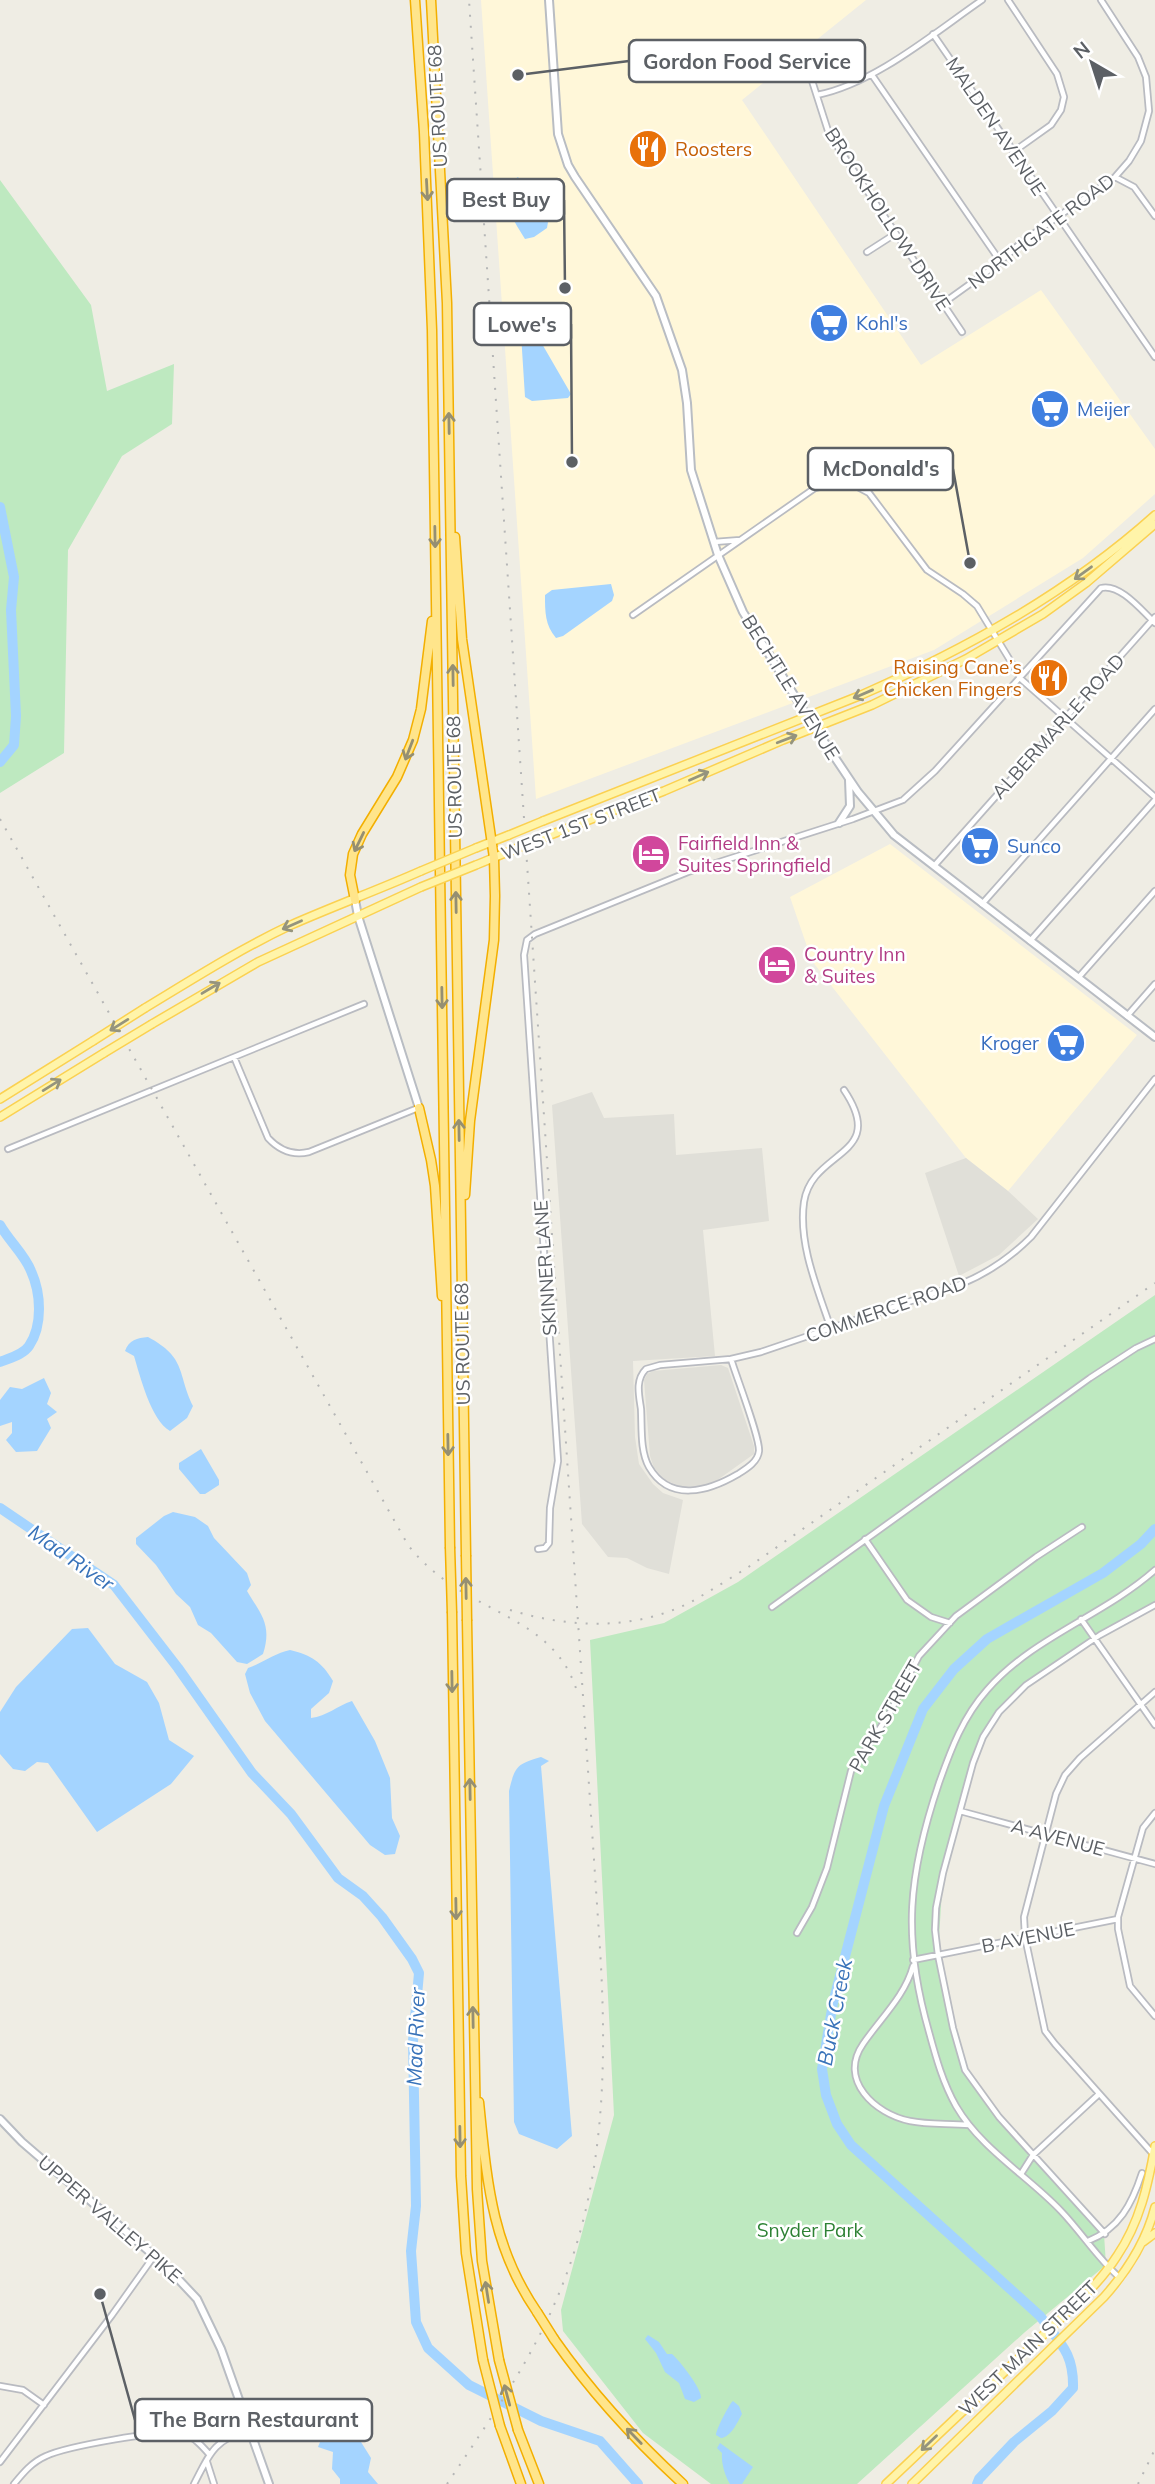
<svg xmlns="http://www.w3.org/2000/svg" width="1155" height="2484" font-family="Mulish,sans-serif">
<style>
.commercial{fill:#fff7d9}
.industrial{fill:#e0dfd8}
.green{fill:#bee9c0}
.water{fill:#a4d4ff}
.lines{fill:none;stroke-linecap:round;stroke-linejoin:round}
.river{stroke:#a4d4ff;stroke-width:10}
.street-casing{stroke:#b9bbc1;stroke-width:8}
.secondary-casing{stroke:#b9bdc3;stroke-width:10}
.primary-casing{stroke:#fbd151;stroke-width:10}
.highway-casing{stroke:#f3af00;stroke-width:11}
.street{stroke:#fff;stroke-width:4.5}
.secondary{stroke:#fff;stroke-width:6}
.primary{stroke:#fff4a9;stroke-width:7}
.highway{stroke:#ffe58b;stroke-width:8}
.rail{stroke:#b5b6b6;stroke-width:2;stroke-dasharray:2 9;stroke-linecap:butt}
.primary-bridge-casing{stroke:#fbd151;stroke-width:10;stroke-linecap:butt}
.highway-bridge-casing{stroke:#f3af00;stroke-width:11;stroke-linecap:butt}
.primary-bridge{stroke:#fff4a9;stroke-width:7}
.highway-bridge{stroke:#ffe58b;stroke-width:8}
.oneway{stroke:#958f72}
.oneway2{stroke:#95947d}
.labels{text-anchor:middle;stroke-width:5;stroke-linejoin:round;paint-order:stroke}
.street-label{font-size:19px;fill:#5c6065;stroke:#fff}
.food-label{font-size:19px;fill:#c56008;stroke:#fff;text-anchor:start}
.shop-label{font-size:19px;fill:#366cbe;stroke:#fff;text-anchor:start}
.hotel-label{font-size:19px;fill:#b23c85;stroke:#fff;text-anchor:start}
.park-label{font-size:19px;fill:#2e8235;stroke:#fff}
.water-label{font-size:21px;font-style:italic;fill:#3973b9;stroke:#fff}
.leader{fill:none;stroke:#5c6065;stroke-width:2.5}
.callout-dot{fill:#5c6065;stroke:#fff;stroke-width:2.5}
.callout{fill:#fff;stroke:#5c6065;stroke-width:2.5}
.callout-label{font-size:21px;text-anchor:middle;font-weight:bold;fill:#5c6065}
</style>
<rect width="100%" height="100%" fill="#efede4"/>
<path class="commercial" d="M481,0h385l-124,100 179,265 120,-75 114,159v45l-72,64 -149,92 -398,149z
M890,844l247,191 -129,156 -42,-33 -154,-197 -22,-64z"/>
<path class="industrial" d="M592,1092l12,26 70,-4 2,41 86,-7 7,73 -66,9 12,126 -82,5 2,76 4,27 14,20 10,9 20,7 -14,74 -22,-6 -20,-10 -19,-1 -26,-33 -30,-419z
M966,1158l42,33 30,28 -39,36 -40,21 -34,-103z
M721,1365l7,3 26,78v8l-38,27 -15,5 -19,1 -17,-7 -11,-12 -4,-12 -6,-76 3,-6 6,-3z"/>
<path class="green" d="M0,180l91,125 16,86 67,-27 -2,60 -50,32 -54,94 -4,203 -64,40z
M1155,1295v309l-60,34 -86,62 -26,37 -40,136 -5,82 24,107 37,55 105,117 2,31 -81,67 -168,152h-146l-68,-51 -80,-102 -2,-21 53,-195 -24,-475 74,-17 74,-41z"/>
<path class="water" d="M518,177l30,45 -1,6 -13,9 -9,2c-11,-18 -23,-34 -16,-56z
M527,327l7,3 37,64 -3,4 -36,3 -7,-4 -4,-63z
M611,584l3,11 -2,6 -49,35 -7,2c-11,-13 -11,-26 -11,-43l7,-5z
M148,1337c39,21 29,36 45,69l-6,12 -17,13c-19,-11 -30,-55 -36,-75l-9,-5c4,-11 12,-13 23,-14z
M44,1378l7,15 -4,11 10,8 -10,7 4,9 -14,23 -21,1 -10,-12 6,-7v-11l-12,4v-26l10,-13 12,2z
M201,1449l18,31v5l-14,9h-5l-21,-25v-6z
M173,1512l22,5 13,9 6,12 33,35 4,12 -4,6c15,25 25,34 16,63l-16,10 -10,-2 -26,-29 -13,-8 -8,-18 -14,-13 -20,-29 -20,-21v-6l28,-22z
M88,1628l27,36 32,18 12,21 10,37 25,16 -23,28 -74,48 -49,-69 -11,-1 -12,9 -12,-2 -13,-15v-42l16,-25 56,-58z
M290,1650c21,5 32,12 43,31l-4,12 -18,16v9c16,-2 26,-12 41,-17l23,40 15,37 2,40 8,18 -5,18 -10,1 -15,-10 -105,-124 -15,-28 -5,-19 3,-6c15,-5 27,-15 42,-18z
M541,1757l8,4 -8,5 31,370 -15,13 -38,-15 -5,-12 -5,-331c6,-25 8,-27 32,-34z
M648,2335l11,7 8,12h5c8,7 30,35 29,44l-7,4 -9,-3 -6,-16 -14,-11 -9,-19 -11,-14z
M733,2401l6,5 3,8c-5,9 -11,23 -21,24l-5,-3c0,-5 13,-31 17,-34z
M344,2404c19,11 20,17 17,38l10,16 -3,14 10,12h-38v-5l-8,-10 1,-17 -15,-5 12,-30z
M720,2443l33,24 -11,17h-12c-5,-8 -9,-21 -8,-31l-5,-5z"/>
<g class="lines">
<path class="river" d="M0,507l14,70 -3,33 5,106 -2,29 -14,17
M0,1225c9,16 25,30 31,46 10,22 12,54 -2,75 -6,9 -20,12 -29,16
M0,1508l114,77 64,83 74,105 39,41 47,64 25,18 19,21 30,42 7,14 -6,68 3,165 -5,45 5,71 12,26 41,37 72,36 59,20 38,43
M977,2484l2,-5 35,-37 38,-31 21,-23c1,-35 -13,-45 -33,-72l-189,-171 -14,-21 -11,-29 -4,-26 11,-66 51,-197 39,-97 31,-40 33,-30 116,-66 38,-29 14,-15"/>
<g class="street-casing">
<path id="street" d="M1008,0l49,74 7,23 -3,13 -10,15 -38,27
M933,34l222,323
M806,62l23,72 133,198
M872,75l128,186
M817,95c57,-11 117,-62 165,-95
M1115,177l19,10 21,29
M867,252l28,-18
M942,304l53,-38 28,-25 92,-64 14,-16 12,-20 8,-30 -3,-34 -8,-20 -37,-57
M714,542l26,-2
M633,615l182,-127 24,-6 15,3 15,8 58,77 36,24 14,12 45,74 133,117
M934,866l221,-249
M982,904l173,-195
M1030,941l125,-141
M1078,978l77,-87
M1127,1016l28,-32
M234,1057l34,81c11,12 24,18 41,14l109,-44
M8,1149l356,-145
M831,1329c-13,-39 -33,-85 -27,-127 8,-53 85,-45 40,-112
M731,1359c5,17 29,78 28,92 -1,11 -13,18 -21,23 -29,17 -68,29 -89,-7 -9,-16 -7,-39 -8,-58 -2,-14 -6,-29 5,-40l14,-4 71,-6 30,-7 200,-68c27,-11 50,-27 70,-47l124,-158
M865,1539l42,61 24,17 19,6
M538,1549l7,-1 4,-5 1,-35 8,-47 -34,-506 3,-15 8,-6 153,-62 165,-53 50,-19 32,-29 166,-183c19,-5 41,23 54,35
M772,1607l318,-229 46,-30 19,-9
M1081,1619l74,106
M960,1811l195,53
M1155,1813l-12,15 -25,89v12l12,57 25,30
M797,1933l15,-26 15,-39 24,-97 37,-55 31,-60 37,-40 80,-59 46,-30
M913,1960l205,-41
M913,1966c-8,30 -33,53 -50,78 -25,36 12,70 47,77 19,4 39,2 59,4
M1154,2155l-99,-111 -10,-13 -20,-94 -1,-20 32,-123 9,-19 15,-17 75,-66
M1021,2174l12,-19 66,-61
M1105,2234l-106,-117 -34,-47 -12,-42 -15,-73 -3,-25 1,-22 7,-35 30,-110 10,-26 16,-25 27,-27 74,-50 55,-30
M1088,2241c31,-12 44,-37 54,-68
M1120,2278c-22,-19 -38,-45 -59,-67 -33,-35 -80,-62 -105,-105 -13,-23 -20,-48 -27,-74 -27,-94 -21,-157 10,-249 12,-34 24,-66 48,-93 46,-53 116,-74 168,-120
M0,2386l23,4 21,15
M0,2462l112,-147 42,-59
M207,2462l7,22
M14,2484c9,-11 18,-22 32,-28 19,-9 119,-28 138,-22 10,3 18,12 25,20
M194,2484c16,-31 19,-43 55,-55"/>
</g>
<g class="secondary-casing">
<path id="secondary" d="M549,0l9,134 10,31 7,12 81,119 26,74 5,33 4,67 27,85 25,57 64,104 51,76 36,43 261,202
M839,823l11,-17 -1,-26
M355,900l3,16 61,192
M0,2119l22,23 144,124 31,33 24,50 48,135"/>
</g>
<g class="primary-casing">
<path id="primary" d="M543,821l316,-125c107,-47 209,-103 296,-181
M545,837l119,-46 119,-51 89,-35 94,-46 77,-45 43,-31 69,-59
M476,848l33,-13
M476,865l34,-14
M145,1008c48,-29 95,-59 146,-83 43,-19 87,-35 130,-54
M152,1024l106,-62 163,-75
M0,1099l93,-58
M0,1117l104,-64
M1143,2242l12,-9
M886,2484c50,-48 101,-95 151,-143 27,-27 59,-52 80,-85 23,-34 31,-71 38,-110
M912,2484l192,-187c24,-27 42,-55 51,-90"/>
</g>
<g class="highway-casing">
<path id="highway" d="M415,0l9,132 8,198 18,1217
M431,0l16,303 19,1252
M455,537l7,102 32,219 1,38 -1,44 -24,181 -5,74
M355,900l-5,-25 3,-21 9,-20 35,-57 16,-37 8,-31 11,-88
M419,1108l12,52 4,26 7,110
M452,1613l9,563 5,77 17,107
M467,1621l10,568 5,72 17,99
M479,2102c8,78 12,143 58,210
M554,2339c37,53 81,101 129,145
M500,2426l21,58
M518,2430l21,54"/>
</g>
<use href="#street" class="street"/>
<use href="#secondary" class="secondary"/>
<use href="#primary" class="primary"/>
<use href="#highway" class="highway"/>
<path class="rail" d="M0,819l408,726c14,18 30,31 48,43 49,31 105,44 122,107
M510,1610c59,18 124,21 181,-8 19,-11 38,-23 56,-34l408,-285
M447,2484c42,-63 87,-127 115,-198 43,-108 45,-223 38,-337l-131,-1949
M1138,2484l17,-35"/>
<g class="primary-bridge-casing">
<path id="primary-bridge" d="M509,835l34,-14
M510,851l35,-14
M421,871l55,-23
M421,887l55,-22
M93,1041l52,-33
M104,1053l48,-29"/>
</g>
<g class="highway-bridge-casing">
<path id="highway-bridge" d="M450,1547l2,66
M466,1555l1,66
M537,2312l17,27
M483,2360l17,66
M499,2360l19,70"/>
</g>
<use href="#primary-bridge" class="primary-bridge"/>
<use href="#highway-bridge" class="highway-bridge"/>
</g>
<defs><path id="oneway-shaft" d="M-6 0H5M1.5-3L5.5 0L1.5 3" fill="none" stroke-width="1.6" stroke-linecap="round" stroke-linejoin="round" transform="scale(1.75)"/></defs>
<g class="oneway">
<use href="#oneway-shaft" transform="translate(427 190) rotate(87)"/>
<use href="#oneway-shaft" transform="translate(449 423) rotate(-91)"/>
<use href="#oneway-shaft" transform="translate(435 537) rotate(89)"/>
<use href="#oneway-shaft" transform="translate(453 675) rotate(-91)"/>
<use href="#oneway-shaft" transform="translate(409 750) rotate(111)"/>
<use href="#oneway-shaft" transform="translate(359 842) rotate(116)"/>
<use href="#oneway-shaft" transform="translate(456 902) rotate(-91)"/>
<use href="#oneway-shaft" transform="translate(442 998) rotate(89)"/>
<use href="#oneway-shaft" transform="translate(459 1130) rotate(-91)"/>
<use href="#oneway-shaft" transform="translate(448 1445) rotate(89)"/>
<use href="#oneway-shaft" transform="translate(466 1588) rotate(-91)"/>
<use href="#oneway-shaft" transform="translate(452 1682) rotate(89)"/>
<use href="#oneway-shaft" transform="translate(470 1789) rotate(-91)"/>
<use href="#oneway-shaft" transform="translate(456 1909) rotate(89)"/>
<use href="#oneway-shaft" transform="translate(473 2017) rotate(-91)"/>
<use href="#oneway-shaft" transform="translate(460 2137) rotate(89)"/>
<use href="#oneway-shaft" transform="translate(487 2292) rotate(-99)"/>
<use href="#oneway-shaft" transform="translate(507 2395) rotate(-105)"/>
<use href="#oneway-shaft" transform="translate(634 2436) rotate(-134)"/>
</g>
<g class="oneway2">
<use href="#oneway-shaft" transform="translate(1083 573) rotate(144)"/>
<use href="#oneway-shaft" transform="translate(863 694) rotate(157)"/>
<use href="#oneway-shaft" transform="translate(787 739) rotate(-21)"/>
<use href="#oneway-shaft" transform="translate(699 776) rotate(-24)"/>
<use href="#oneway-shaft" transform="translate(292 925) rotate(156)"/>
<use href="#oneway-shaft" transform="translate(211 988) rotate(-31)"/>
<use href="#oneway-shaft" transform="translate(119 1025) rotate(148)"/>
<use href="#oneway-shaft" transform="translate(52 1085) rotate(-32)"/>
<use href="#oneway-shaft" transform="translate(929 2443) rotate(136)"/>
</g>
<defs>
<g id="restaurant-disc" transform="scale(2.0125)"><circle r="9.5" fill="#e8710a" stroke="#fff"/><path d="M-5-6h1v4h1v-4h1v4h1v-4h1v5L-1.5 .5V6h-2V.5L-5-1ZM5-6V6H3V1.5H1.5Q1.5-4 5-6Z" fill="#fff"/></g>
<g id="supermarket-disc" transform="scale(2.0125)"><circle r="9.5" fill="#3f7fe0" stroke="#fff"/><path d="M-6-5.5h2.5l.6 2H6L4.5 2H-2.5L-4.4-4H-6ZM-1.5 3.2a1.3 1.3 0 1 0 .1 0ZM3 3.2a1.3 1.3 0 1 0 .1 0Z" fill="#fff"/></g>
<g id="hotel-disc" transform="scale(2.0125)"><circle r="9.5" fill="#d1479c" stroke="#fff"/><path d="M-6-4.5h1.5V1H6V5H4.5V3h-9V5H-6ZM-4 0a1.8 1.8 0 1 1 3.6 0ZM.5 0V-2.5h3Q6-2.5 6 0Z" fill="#fff"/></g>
</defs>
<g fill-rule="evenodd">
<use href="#restaurant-disc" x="648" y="149"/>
<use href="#supermarket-disc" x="829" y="323"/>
<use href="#supermarket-disc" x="1050" y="409"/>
<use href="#restaurant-disc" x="1049" y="678"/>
<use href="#supermarket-disc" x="980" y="846"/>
<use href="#hotel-disc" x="651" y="854"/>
<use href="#hotel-disc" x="777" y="965"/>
<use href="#supermarket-disc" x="1066" y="1043"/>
</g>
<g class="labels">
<g class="street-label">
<text transform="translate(437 106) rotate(-93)" y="7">US ROUTE 68</text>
<text transform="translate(996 126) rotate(56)" y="7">MALDEN AVENUE</text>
<text transform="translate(888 219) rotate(57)" y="7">BROOKHOLLOW DRIVE</text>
<text transform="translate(1041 231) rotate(-37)" y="7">NORTHGATE ROAD</text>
<text transform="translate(791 687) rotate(58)" y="7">BECHTLE AVENUE</text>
<text transform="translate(1058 726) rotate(-48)" y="7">ALBERMARLE ROAD</text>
<text transform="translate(454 777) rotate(-91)" y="7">US ROUTE 68</text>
<text transform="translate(581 824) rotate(-21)" y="7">WEST 1ST STREET</text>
<text transform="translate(545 1268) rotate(-94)" y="7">SKINNER LANE</text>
<text transform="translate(886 1309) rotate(-19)" y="7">COMMERCE ROAD</text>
<text transform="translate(462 1344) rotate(-91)" y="7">US ROUTE 68</text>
<text transform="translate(885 1716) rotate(-60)" y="7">PARK STREET</text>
<text transform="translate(1058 1837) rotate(15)" y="7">A AVENUE</text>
<text transform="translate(1028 1937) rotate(-11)" y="7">B AVENUE</text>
<text transform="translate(110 2219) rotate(41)" y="7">UPPER VALLEY PIKE</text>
<text transform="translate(1028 2348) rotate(-44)" y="7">WEST MAIN STREET</text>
</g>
<g class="food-label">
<text x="675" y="156">Roosters</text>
<text x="1022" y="674" text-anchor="end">Raising Cane’s<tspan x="1022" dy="22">Chicken Fingers</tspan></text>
</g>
<g class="shop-label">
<text x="856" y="330">Kohl's</text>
<text x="1077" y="416">Meijer</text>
<text x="1007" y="853">Sunco</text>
<text x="1039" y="1050" text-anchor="end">Kroger</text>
</g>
<g class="hotel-label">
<text x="678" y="850">Fairfield Inn &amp;<tspan x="678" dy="22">Suites Springfield</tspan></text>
<text x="804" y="961">Country Inn<tspan x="804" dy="22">&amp; Suites</tspan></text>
</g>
<g class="park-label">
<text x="810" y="2237">Snyder Park</text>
</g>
<g class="water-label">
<text transform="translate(71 1558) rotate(35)" y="7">Mad River</text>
<text transform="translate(835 2012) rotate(-79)" y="7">Buck Creek</text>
<text transform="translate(416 2037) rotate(-88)" y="7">Mad River</text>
</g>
</g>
<path class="leader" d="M518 75L629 61M565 288L564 200M572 462L571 324M970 563L953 469M100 2294L135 2420"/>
<g class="callout-dot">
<circle cx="518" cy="75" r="7"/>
<circle cx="565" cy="288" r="7"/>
<circle cx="572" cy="462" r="7"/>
<circle cx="970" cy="563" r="7"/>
<circle cx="100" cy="2294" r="7"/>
</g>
<g class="callout">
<rect x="629" y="40" width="236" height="42" rx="7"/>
<rect x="447" y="179" width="117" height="42" rx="7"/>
<rect x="474" y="303" width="97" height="42" rx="7"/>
<rect x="808" y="448" width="145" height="42" rx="7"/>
<rect x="135" y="2399" width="237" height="42" rx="7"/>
</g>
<g class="callout-label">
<text x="747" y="69">Gordon Food Service</text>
<text x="506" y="207">Best Buy</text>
<text x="522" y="332">Lowe's</text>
<text x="881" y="476">McDonald's</text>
<text x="254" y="2427">The Barn Restaurant</text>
</g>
<g transform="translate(1092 63) rotate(321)" stroke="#ffffff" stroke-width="5" paint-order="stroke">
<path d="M0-5L12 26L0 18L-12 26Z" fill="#5c6065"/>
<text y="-10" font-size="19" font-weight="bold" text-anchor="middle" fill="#5c6065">N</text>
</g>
</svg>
